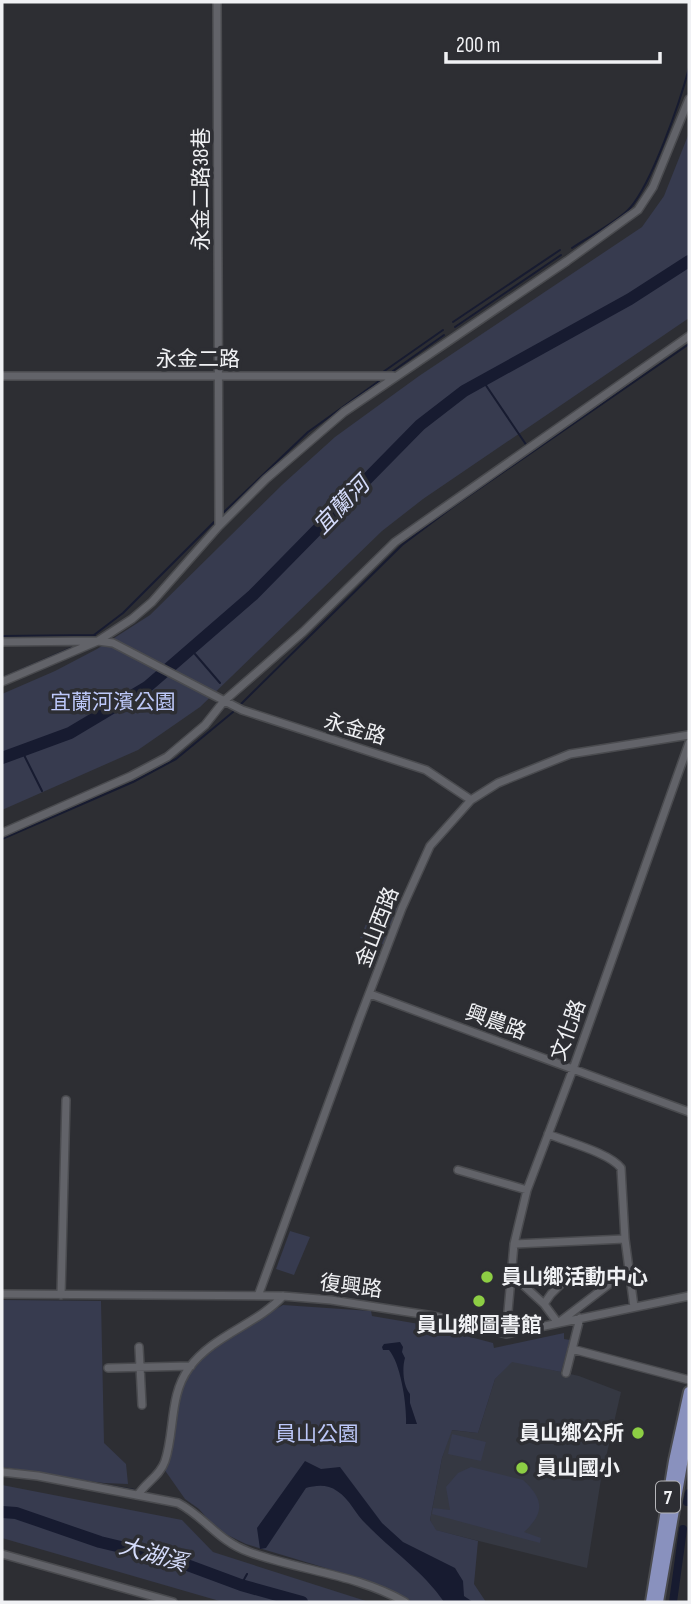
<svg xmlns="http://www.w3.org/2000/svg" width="691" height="1604" font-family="'Sofia Sans Condensed','Noto Sans TC',sans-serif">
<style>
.built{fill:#353842}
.green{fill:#373b4f}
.water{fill:#171b30}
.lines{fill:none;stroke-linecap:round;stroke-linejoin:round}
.stream{stroke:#171b30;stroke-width:2}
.canal{stroke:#171b30;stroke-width:8}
.river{stroke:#171b30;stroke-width:12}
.street-casing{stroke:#4a4b4f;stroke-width:10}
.primary-casing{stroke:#4a4b4f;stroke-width:14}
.street{stroke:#626369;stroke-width:7}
.primary{stroke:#8991be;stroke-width:10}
.poi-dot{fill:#8dce44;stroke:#2d2e33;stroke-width:2.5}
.labels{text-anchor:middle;stroke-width:7;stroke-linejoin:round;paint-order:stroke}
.shield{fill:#2d2e33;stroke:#b6b6ba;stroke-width:2}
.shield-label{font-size:19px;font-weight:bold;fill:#f0f1f4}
.street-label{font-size:21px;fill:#f0f1f4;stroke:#2d2e33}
.park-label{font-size:21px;fill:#bdc8f9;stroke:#2d2e33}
.poi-label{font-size:21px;font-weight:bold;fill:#f0f1f4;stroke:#2d2e33;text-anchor:start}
.water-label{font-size:23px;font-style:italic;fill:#d4dbfa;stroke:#2d2e33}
</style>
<rect width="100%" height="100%" fill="#2d2e33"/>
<path class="built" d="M512,1361l67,15 42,16 -20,87 -14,89 -152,-38 -5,-10 12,-62 9,-28 27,3 17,-54z"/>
<path class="green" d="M689,133v185l-266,181 -41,32 -182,176 -62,43 -136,60v-116l53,-23 42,-22 53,-34 133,-131 52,-47 84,-61 223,-149 22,-31z
M376,901l24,8 -14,36 -26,-7z
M290,1231l20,6 -16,38 -18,-6z
M2,1300l99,1 3,142 22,21 2,20 -24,-1 -102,-13z
M283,1305l88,6 1,5 53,9 68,18 1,5 70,-15v6l6,1 -9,32 -49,-10 -17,17 -17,54 -26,-3 -10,28 -12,62 6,10 42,11 -4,43 12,18h-75l-42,-21 -123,-37 -29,-14 -18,-21 -14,-10 -21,-30 17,-79c17,-42 64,-63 102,-85z
M452,1434l34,8 -5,19 -33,-7z
M471,1467l52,13c21,19 22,33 1,52l17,6 -1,5 -108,-29 1,-6 17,2 -4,-23 12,-14z
M2,1485l180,35 31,32 156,50h-146l-221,-64z"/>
<path class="water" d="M400,1342l3,5 -1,5 3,6c-3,10 -2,28 5,36v9l7,21h-11c1,-18 -5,-60 -17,-74h-6l-1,-3 2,-3z
M305,1461l16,8 19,-2 42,56 21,19 52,26 8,13 1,15 9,6h-29c-20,-30 -53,-52 -78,-78 -11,-10 -16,-25 -29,-33 -9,-7 -21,-6 -31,-3l-40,60 -6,1 -3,-21z"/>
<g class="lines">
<path class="stream" d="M572,248c16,-11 47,-27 58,-40 22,-25 50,-106 59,-140
M453,322l107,-72
M455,327l106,-72
M393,371l51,-36
M275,372h108l60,-42
M483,381l44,65
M224,512l84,-80 71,-51
M94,635l29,-22 91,-91
M2,636l93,-1
M195,654l25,29
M2,678l76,-33
M240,705l162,-160 52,-39 235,-162
M22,751l20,40
M2,839l131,-57 43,-23 57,-47
M2,1468l28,4
M59,1477l75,13
M241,1585l6,-11"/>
<path class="canal" d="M687,1502l2,-9
M673,1602l10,-73"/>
<path class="river" d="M2,758l68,-25 77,-46 106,-92 167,-170 44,-34 166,-92 59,-38
M2,1512l14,1 84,29 71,17 70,26 61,17"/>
<g class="street-casing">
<path id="street" d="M217,2l2,524
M2,376h391
M2,642l96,-1 15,2 129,67 184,60 45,30
M2,682l96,-41 34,-22 20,-17 67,-76 47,-47 78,-67 223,-151 71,-51 15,-23 36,-88
M2,833l129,-57 36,-19 38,-32 19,-24 79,-69 92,-90 294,-206
M370,994l319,118
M548,1134c19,8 62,19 73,34l4,71 9,68
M458,1170l69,20
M514,1244l111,-5
M511,1274l33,30 14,19 71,-54
M2,1294l281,2 48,4 103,16 72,18 183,-38
M61,1295l5,-195
M258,1296l101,-276 43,-112 28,-62 41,-46 27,-17 72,-29 119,-19
M544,1304l7,-10 22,-22
M506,1334l8,-90 13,-54 46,-121 116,-326
M139,1347l3,58
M572,1349l117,31
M108,1368l83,-2
M566,1373l14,-55
M2,1472l36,4 140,27c27,14 40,38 71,49 52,19 107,22 156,50
M138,1495c8,-13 22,-19 27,-34 10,-30 4,-66 24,-93 24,-33 67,-43 94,-72
M2,1554l171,48"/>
</g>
<g class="primary-casing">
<path id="primary" d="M651,1602l23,-141 15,-69
M658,1602l31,-178"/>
</g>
<use href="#street" class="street"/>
<use href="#primary" class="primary"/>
</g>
<g class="poi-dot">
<circle cx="487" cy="1277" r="7"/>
<circle cx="479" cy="1301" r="7"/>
<circle cx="638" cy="1433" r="7"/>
<circle cx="522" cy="1468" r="7"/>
</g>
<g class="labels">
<rect class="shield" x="656" y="1481.5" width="24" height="31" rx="5"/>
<g class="shield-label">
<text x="668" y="1504">7</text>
</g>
<g class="street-label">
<text transform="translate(201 189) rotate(-90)" y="7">永金二路38巷</text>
<text x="198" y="366">永金二路</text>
<text transform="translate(355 729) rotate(16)" y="7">永金路</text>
<text transform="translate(377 927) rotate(-69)" y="7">金山西路</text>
<text transform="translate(496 1022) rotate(20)" y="7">興農路</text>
<text transform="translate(568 1030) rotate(-70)" y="7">文化路</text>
<text transform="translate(351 1286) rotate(7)" y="7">復興路</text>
</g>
<g class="park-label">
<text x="113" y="709">宜蘭河濱公園</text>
<text x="317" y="1441">員山公園</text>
</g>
<g class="poi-label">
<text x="501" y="1284">員山鄉活動中心</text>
<text x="479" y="1332" text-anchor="middle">員山鄉圖書館</text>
<text x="624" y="1440" text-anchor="end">員山鄉公所</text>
<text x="536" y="1475">員山國小</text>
</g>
<g class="water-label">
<text transform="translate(341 505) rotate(-46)" y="8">宜蘭河</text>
<text transform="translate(153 1554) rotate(16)" y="8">大湖溪</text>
</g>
</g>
<rect width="691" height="1604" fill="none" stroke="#f0f1f4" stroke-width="7"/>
<path d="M446 52v10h214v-10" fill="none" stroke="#f0f1f4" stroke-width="3.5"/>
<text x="456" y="52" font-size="21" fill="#f0f1f4" stroke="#2d2e33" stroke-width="5" paint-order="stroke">200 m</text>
</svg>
